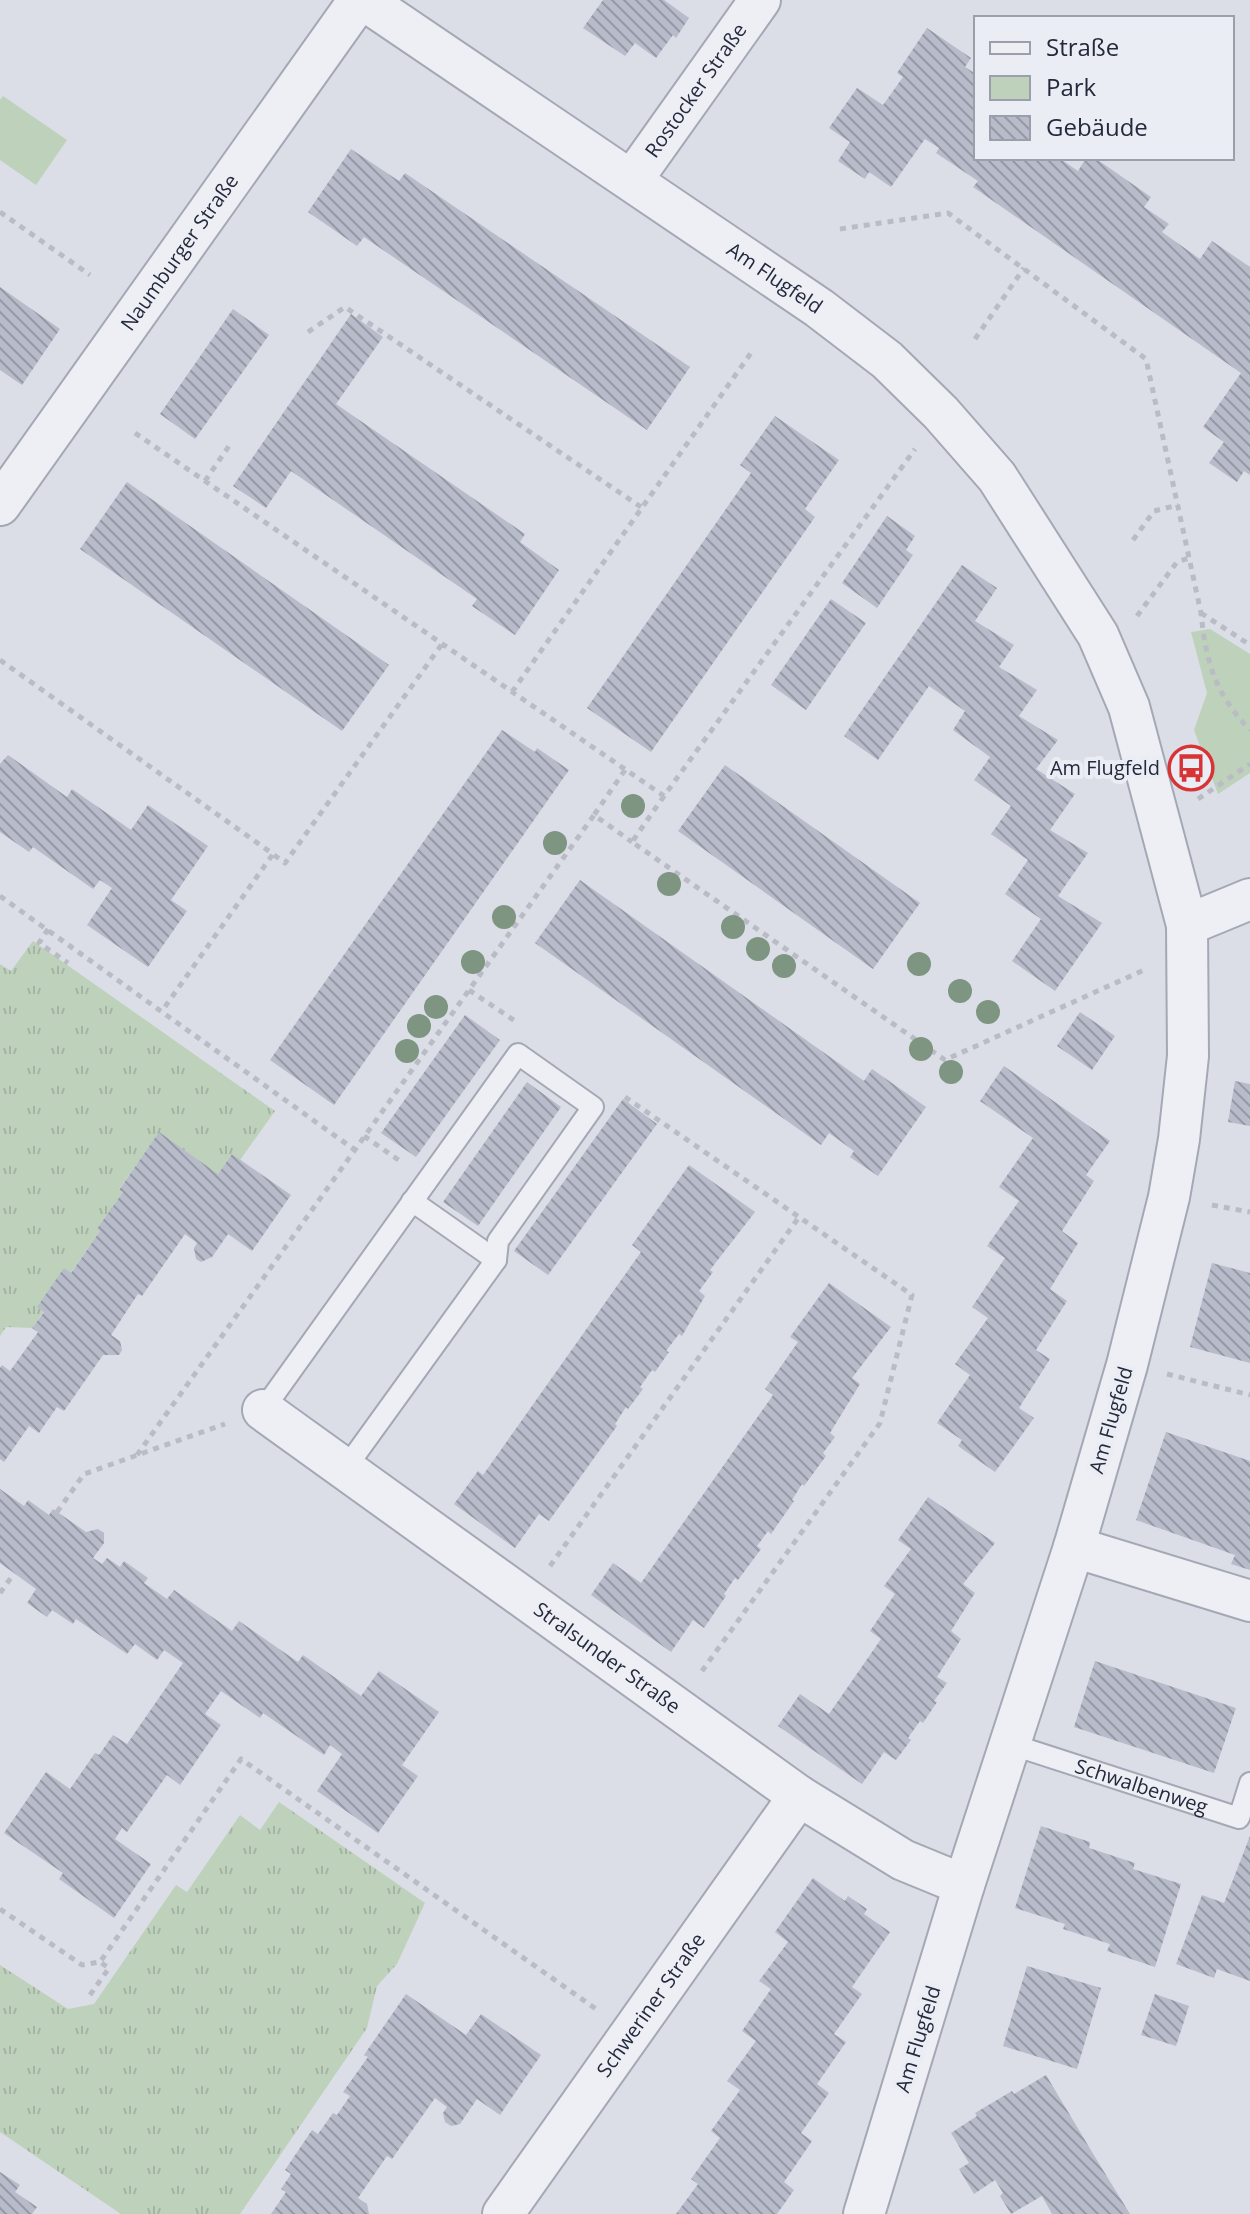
<svg xmlns="http://www.w3.org/2000/svg" width="1250" height="2214" font-family="'Open Sans',sans-serif">
<style>
.grass{fill:url(#grass-tufts)}
.park{fill:#bed1bb}
.building{fill:url(#building-back-hatch)}
.lines{fill:none;stroke-linecap:round;stroke-linejoin:round}
.service-casing{stroke:#a4a8b4;stroke-width:24}
.minor-casing{stroke:#a4a8b4;stroke-width:44}
.path{stroke:#b9bcc5;stroke-width:5;stroke-dasharray:6 6;stroke-linecap:butt}
.service{stroke:#edeff5;stroke-width:20}
.minor{stroke:#edeff5;stroke-width:40}
.tree{fill:#7e9582}
.labels{text-anchor:middle;stroke-width:8;stroke-linejoin:round;paint-order:stroke}
.street-label{font-size:20px;fill:#242a3d;stroke:#eaedf4}
.poi-label{font-size:20px;fill:#242a3d;stroke:#eaedf4;text-anchor:end}
</style>
<defs>
<pattern id="grass-tufts" width="24" height="20" patternUnits="userSpaceOnUse" patternTransform="scale(2)"><rect width="24" height="20" fill="#bed1bb"/><path d="M3 7l-1-3M5 7V3M7 7l1-3M15 17l-1-3M17 17v-4M19 17l1-3" fill="none" stroke="#a3b4a2"/></pattern>
<pattern id="building-back-hatch" width="6" height="6" patternUnits="userSpaceOnUse" patternTransform="scale(2)"><rect width="6" height="6" fill="#b8bcca"/><path d="M-1 5l2 2M0 0l6 6M5-1l2 2" fill="none" stroke="#9599a5"/></pattern>
</defs>
<rect width="100%" height="100%" fill="#dbdee7"/>
<path class="grass" d="M33,941l242,170 -35,49 -8,-6 -14,20 -59,-41 -40,56 4,3 -25,37 2,2 -68,97 -26,-1 -6,9v-372l11,7z
M279,1802l146,101 -28,61 -20,22 -10,42 -127,186h-119l-121,-82v-167l68,44 26,-5 82,-119 11,7 53,-77 20,15z"/>
<path class="park" d="M3,96l64,44 -31,45 -36,-25v-60z
M1210,629l40,25v119l-32,21 -24,-64 13,-37 -16,-61z"/>
<path class="building" d="M603,0h61l25,18 -13,20 -3,-3 -17,23 -21,-15 -10,13 -42,-28z
M927,28l44,30 -6,9 11,7v84h83l19,13 8,-13h9l56,39 -7,10 25,17 -7,8 38,27 12,-18 38,26v208l-6,-4 -7,11 -28,-19 15,-21 -21,-15 38,-54 -268,-186 5,-6 -42,-28 3,-5 -14,-9 -34,48 -22,-15 -4,7 -27,-18 12,-19 -21,-14 28,-40 26,17 20,-28 -6,-4z
M351,149l48,32 6,-8 285,194 -43,63 -283,-193 -7,9 -49,-34z
M0,287l60,42 -38,56 -22,-15z
M233,309l36,26 -74,104 -35,-25z
M351,314l32,23 -47,67 189,130 -5,8 39,28 -44,65 -43,-29 5,-7 -186,-128 -25,37 -33,-22z
M775,416l64,44 -34,49 10,8 -164,235 -64,-44 164,-235 -11,-8z
M127,482l262,183 -47,66 -262,-182z
M887,516l28,20 -9,14 7,5 -36,53 -35,-25z
M962,565l35,23 -22,33 39,24 -15,22 38,23 -18,26 39,24 -22,29 39,25 -25,36 38,23 -30,43 44,27 -47,68 -43,-30 29,-42 -36,-25 23,-34 -37,-26 20,-28 -37,-26 16,-23 -37,-27 12,-19 -36,-25 -51,74 -34,-24z
M831,599l35,24 -60,87 -35,-25z
M502,730l33,22 2,-4 32,22 -235,335 -64,-45z
M8,755l59,42 5,-8 59,41 17,-25 60,41 -37,54 16,11 -39,56 -61,-42 25,-37 -12,-8 -7,9 -60,-42 -4,5 -29,-20v-68z
M725,765l195,138 -47,66 -195,-138z
M580,880l284,201 8,-12 54,38 -48,69 -28,-19 4,-6 -25,-18 -8,12 -286,-202z
M1080,1012l35,24 -23,34 -35,-24z
M465,1015l35,25 -84,117 -35,-24z
M1004,1066l106,75 -24,34 8,6 -32,50 16,12 -28,46 17,12 -31,49 14,9 -31,49 15,10 -39,54 -37,-26 4,-6 -25,-17 33,-48 -15,-11 33,-46 -16,-11 33,-49 -18,-12 32,-45 -20,-14 34,-49 -53,-37z
M1235,1081l15,3v42l-22,-4z
M527,1082l34,25 -83,119 -35,-24z
M623,1099l34,25 -109,151 -34,-24z
M159,1132l59,42 14,-20 59,41 -39,56 -24,-17 -16,23 -11,5 -5,-3 -2,-11 3,-5 -12,-9 -43,62 -4,-2 -27,41 9,6 2,9 -3,5h-16l-39,56 -7,-4 -18,26 -10,-7 -25,36 -4,-3v-91l2,-3 8,6 28,-39 -6,-4 12,-16 -7,-5 27,-39 7,5 29,-42 -3,-2 26,-37 -4,-2z
M689,1165l66,47 -45,58 3,2 -14,19 6,5 -23,40 -3,-2 -13,17 3,1 -14,20 -3,-2 -12,17 3,2 -15,20 -2,-2 -11,17 2,2 -68,95 -10,-7 -24,34 -61,-44 24,-33 5,4 158,-223 -9,-7z
M1212,1263l38,10v90l-60,-16z
M829,1283l62,44 -39,51 8,6 -30,49 5,4 -12,16 3,3 -22,30 -2,-2 -10,16 2,1 -23,33 -3,-3 -11,15 4,3 -23,31 -3,-2 -11,16 2,2 -22,32 -11,-8 -22,32 -80,-57 22,-32 28,20 132,-188 -8,-6 33,-47 -8,-5z
M1166,1432l84,29v109l-19,-6 4,-9 -99,-35z
M0,1489l24,17 4,-6 21,15 4,-6 33,23 12,-3 6,4v10l-11,15 9,6 5,-6 13,9 4,-6 24,17 -4,5 23,16 7,-9 58,41 7,-10 59,41 5,-7 58,41 18,-25 60,41 -37,53 16,11 -40,57 -61,-42 25,-37 -12,-9 -6,10 -61,-42 -3,5 -39,-27 -16,23 16,11 -41,60 -13,-10 -40,57 -5,-4 -7,11 36,25 -37,54 -55,-39 4,-6 -59,-40 42,-61 24,17 25,-36 4,2 14,-20 14,9 56,-81 -19,-13 -7,10 -22,-16 -8,10 -51,-35 -3,5 -21,-14 -5,7 -20,-14 9,-14 -36,-26z
M928,1497l67,46 -32,41 12,9 -24,38 10,8 -24,38 10,6 -13,18 3,1 -14,21 -3,-2 -12,17 3,2 -15,20 -12,-8 -22,32 -84,-58 22,-32 29,20 52,-75 -11,-8 25,-37 -11,-8 27,-37 -13,-9z
M1095,1661l141,47 -22,65 -140,-46z
M1041,1826l49,16 -1,6 46,15 -2,6 48,15 -26,83 -48,-16 3,-7 -47,-15 2,-5 -50,-16z
M1250,1836v145l-33,-12 -3,9 -38,-14 26,-69 22,8z
M813,1878l32,23 3,-5 19,13 -3,5 26,18 -38,55 10,7 -28,40 12,8 -29,42 12,9 -28,40 11,8 -28,41 10,8 -17,24h-101l22,-30 -7,-5 29,-41 -9,-7 29,-41 -13,-9 29,-40 -14,-10 29,-42 -12,-8 29,-39 -13,-10z
M1027,1966l74,22 -24,81 -74,-23z
M406,1994l60,41 15,-21 60,41 -41,60 -23,-16 -17,25 -9,2 -6,-4 -2,-9 4,-6 -12,-9 -43,61 -5,-3 -29,42 9,6 2,10h-98l15,-22 -5,-3 10,-15 -6,-4 27,-40 6,4 15,-21 4,2 13,-19 -7,-4 25,-35 -4,-2z
M1155,1994l34,12 -13,40 -35,-11z
M1046,2075l52,87 32,52h-78l-10,-18 -31,18 -11,-18 3,-3 -8,-13 -21,14 -15,-25 10,-6 -18,-30 26,-17 -2,-3 37,-22 2,3z
M0,2172l20,13 -5,7 22,15 -5,7h-32z"/>
<g class="lines">
<g class="service-casing">
<g id="service">
<path d="M412,1201l84,59"/>
<path d="M263,1410l255,-356 75,53 -95,134 -2,19 -151,209"/>
<path id="s1" d="M1010,1744l229,74 11,-35"/>
</g>
</g>
<g class="minor-casing">
<g id="minor">
<path id="s2" d="M364,0l455,308 68,52 54,53 56,64 101,158 31,72 58,218 1,131 -9,83 -10,58 -42,168 -53,182 -110,338 -100,329"/>
<path id="s3" d="M632,180l128,-180"/>
<path id="s4" d="M0,505l359,-505"/>
<path d="M1187,925l63,-26"/>
<path id="s5" d="M263,1410l536,386 104,64 61,25"/>
<path d="M1074,1547l176,54"/>
<path id="s6" d="M503,2214l296,-418"/>
</g>
</g>
<path class="path" d="M0,212l90,63
M840,229l108,-16 198,146 55,254c5,49 14,81 49,117
M308,332l37,-25 296,200
M975,339l49,-71
M135,433l529,363 251,-347
M205,481l26,-38
M1133,540l21,-29 24,-6
M1201,613l49,32
M1137,616l40,-54 12,-4
M0,660l273,194 -111,157
M512,692l239,-339
M625,770l-31,45 38,27
M664,796l-32,46 313,218 199,-90
M1198,799l52,-35
M274,855l11,8 157,-219
M0,896l355,254
M48,929l-9,14 29,20
M469,990l46,31
M625,1097l287,198 -32,128 -178,248
M364,1136l36,25
M1212,1205l38,7
M1167,1374l83,21
M137,1455l457,-640
M57,1512l27,-38 141,-50
M550,1566l249,-349
M0,1593l13,-18
M0,1909l82,56 18,-3 141,-203 355,250
M90,1995l19,-27 -9,-6"/>
<use href="#service" class="service"/>
<use href="#minor" class="minor"/>
</g>
<g class="tree">
<circle cx="633" cy="806" r="12"/>
<circle cx="555" cy="843" r="12"/>
<circle cx="669" cy="884" r="12"/>
<circle cx="504" cy="917" r="12"/>
<circle cx="733" cy="927" r="12"/>
<circle cx="758" cy="949" r="12"/>
<circle cx="473" cy="962" r="12"/>
<circle cx="919" cy="964" r="12"/>
<circle cx="784" cy="966" r="12"/>
<circle cx="960" cy="991" r="12"/>
<circle cx="436" cy="1007" r="12"/>
<circle cx="988" cy="1012" r="12"/>
<circle cx="419" cy="1026" r="12"/>
<circle cx="921" cy="1049" r="12"/>
<circle cx="407" cy="1051" r="12"/>
<circle cx="951" cy="1072" r="12"/>
</g>
<defs>
<g id="bus-ring" transform="scale(2.3)"><circle r="9.5" fill="#eaedf4" stroke="#d73436" stroke-width="1.5"/><path d="M-5-6H5V4H4V6H2V4H-2V6H-4V4H-5ZM-3.5-4V0h7V-4ZM-3.5 1.2v1.5H-2V1.2ZM2 1.2v1.5H3.5V1.2Z" fill="#d73436"/></g>
</defs>
<g fill-rule="evenodd">
<use href="#bus-ring" x="1191" y="768"/>
</g>
<g class="labels">
<g class="street-label">
<text dy="7" stroke="none"><textPath href="#s3" startOffset="110">Rostocker Straße</textPath></text>
<text dy="7" stroke="none"><textPath href="#s4" startOffset="310">Naumburger Straße</textPath></text>
<text dy="7" stroke="none"><textPath href="#s2" startOffset="496">Am Flugfeld</textPath></text>
<text transform="translate(1111 1420) rotate(-74)" y="7">Am Flugfeld</text>
<text dy="7" stroke="none"><textPath href="#s5" startOffset="424">Stralsunder Straße</textPath></text>
<text dy="7" stroke="none"><textPath href="#s1" startOffset="138">Schwalbenweg</textPath></text>
<text dy="7" stroke="none"><textPath href="#s6" startOffset="256">Schweriner Straße</textPath></text>
<text transform="translate(918 2039) rotate(-73)" y="7">Am Flugfeld</text>
</g>
<g class="poi-label">
<text x="1160" y="775">Am Flugfeld</text>
</g>
</g>
<rect x="974" y="16" width="260" height="144" fill="#eaedf4" stroke="#9b9fab" stroke-width="2"/>
<rect x="990" y="42" width="40" height="12" fill="#edeff5" stroke="#9b9fab" stroke-width="2"/>
<text x="1046" y="56" font-size="24" fill="#242a3d">Straße</text>
<rect x="990" y="76" width="40" height="24" fill="#bed1bb" stroke="#9b9fab" stroke-width="2"/>
<text x="1046" y="96" font-size="24" fill="#242a3d">Park</text>
<rect x="990" y="116" width="40" height="24" fill="url(#building-back-hatch)" stroke="#9b9fab" stroke-width="2"/>
<text x="1046" y="136" font-size="24" fill="#242a3d">Gebäude</text>
</svg>
